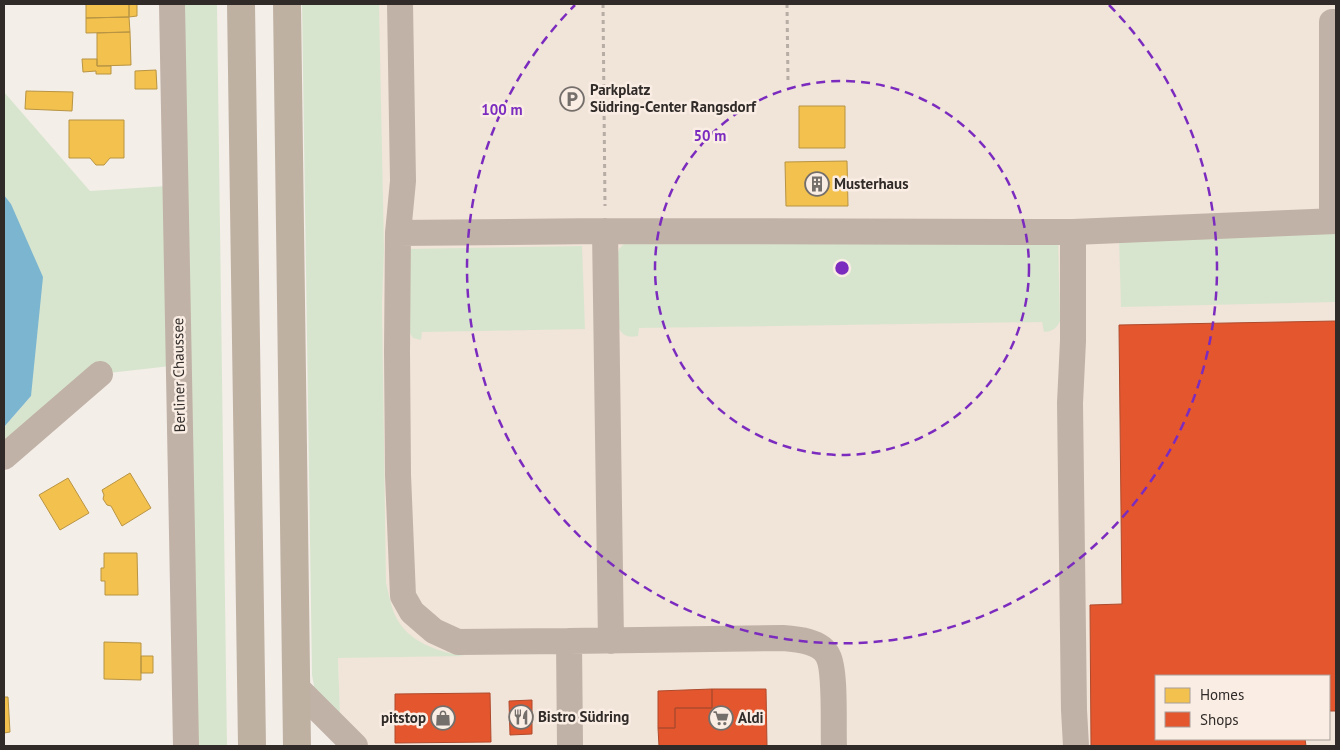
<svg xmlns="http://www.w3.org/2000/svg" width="1340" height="750" font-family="'PT Sans',sans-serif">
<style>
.built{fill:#f1e4d9;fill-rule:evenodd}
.green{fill:#d8e5ce}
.water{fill:#7cb5d0}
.homes{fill:#f2c14e;stroke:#b89443}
.shops{fill:#e4572e;stroke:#ae4a2c}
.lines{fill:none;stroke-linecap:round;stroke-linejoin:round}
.path{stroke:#b7ada5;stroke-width:3;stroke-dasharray:4 4;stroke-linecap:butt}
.minor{stroke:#c1b2a7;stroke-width:26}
.major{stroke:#bfb1a2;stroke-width:28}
.ring{fill:none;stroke:#7b2cbf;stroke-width:2.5;stroke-dasharray:9 6}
.labels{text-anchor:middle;stroke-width:5;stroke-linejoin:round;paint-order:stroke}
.poi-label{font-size:15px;font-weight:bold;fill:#302b28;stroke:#f9ede4;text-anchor:start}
.street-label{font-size:15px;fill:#302b28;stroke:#f9ede4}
.centre{fill:#7b2cbf;stroke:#f9ede4;stroke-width:2.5}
.ring-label{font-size:15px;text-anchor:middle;font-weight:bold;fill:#7b2cbf;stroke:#f9ede4;stroke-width:5;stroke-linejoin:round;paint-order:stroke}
</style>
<rect width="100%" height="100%" fill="#f4eee9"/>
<path class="built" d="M363,4h973v742h-995l-3,-88zM1156,676h173v63h-173z"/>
<path class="green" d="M184,4h33l10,742h-32z
M302,4h77l5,246 -2,54 4,279c3,12 5,24 10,34 13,26 43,35 69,39l-127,2 2,57 -25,-23 -3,-17z
M4,92l86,99 77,-5 4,180 -71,8 -96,83v-30l27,-31 -20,-192 -7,-9z
M1336,233v69l-215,5 -2,-69z
M1058,236l2,85c-3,7 -8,11 -16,11l-2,-10 -403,6 -1,8c-10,2 -16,0 -20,-10v-73l1,-4 9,-9z
M582,246l3,83 -163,3 -1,8 -8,-2 -3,-5 -3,-84z"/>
<path class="water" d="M4,195l7,9 32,73 -12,119 -27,31z"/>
<path class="homes" d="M86,4h43v13l-43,1z
M129,4h8v12l-8,1z
M129,17l1,15 -44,1v-15z
M130,32l1,33 -34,1v-33z
M82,59h15v7h14v8h-15v-3l-13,1z
M156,70l1,19h-22v-18z
M26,91l47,1 -1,19 -47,-2z
M799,106h46v42h-46z
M69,120h55v38h-14l-6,7h-8l-6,-7h-21z
M847,161l1,45h-62l-1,-44z
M130,473l21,35 -29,18 -11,-20 -4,-1 -4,-6 1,-4 -2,-5z
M68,478l21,35 -29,17 -21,-35z
M104,553h33l1,42h-33v-14h-4v-13h3z
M104,642l37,1v37l-37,-1z
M141,656h12v17h-12z
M4,697h4l2,35 -6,1z"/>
<path class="shops" d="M1336,321v390h-7v-35h-173v63h149l1,7h-215l-1,-141 32,-1 -3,-279z
M712,689h54l1,57h-108l-1,-18h17v-20h37z
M712,689v19h-37v20h-17v-37z
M490,693l1,49 -96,1v-49z
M532,700v34l-22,1 -1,-34z"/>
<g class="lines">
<path class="path" d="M603,4l2,202
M787,4l1,78"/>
<path class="minor" d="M172,4l14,742
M400,4l3,177 -5,52 -1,119 1,123 5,121 9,16 22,19 24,11 111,-1
M1332,221v-199h4
M605,231l6,410
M1073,232v109l-3,62 4,307 2,36
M398,233l207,-2 468,1 263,-11
M4,457l96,-83
M297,688l58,58
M570,746l-1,-105 214,-3c14,1 38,3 45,18 8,15 5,71 6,90"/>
<path class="major" d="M241,4l11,742
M287,4l10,742"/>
</g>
<g class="ring">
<circle cx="842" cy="268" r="187"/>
<path d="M1109 5A375 375 0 1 1 575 5"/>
</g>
<defs>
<g id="parking-ring" transform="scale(1.25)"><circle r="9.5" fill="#f9ede4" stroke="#756f6c" stroke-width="1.5"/><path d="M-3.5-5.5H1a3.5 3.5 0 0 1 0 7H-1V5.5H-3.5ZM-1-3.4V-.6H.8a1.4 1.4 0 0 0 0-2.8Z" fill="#756f6c"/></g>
<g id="building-ring" transform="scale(1.25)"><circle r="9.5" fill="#f9ede4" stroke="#756f6c" stroke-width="1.5"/><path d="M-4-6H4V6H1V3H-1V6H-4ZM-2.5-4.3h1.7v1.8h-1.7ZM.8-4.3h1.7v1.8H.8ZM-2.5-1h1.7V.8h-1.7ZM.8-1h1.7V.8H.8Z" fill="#756f6c"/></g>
<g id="restaurant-ring" transform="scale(1.25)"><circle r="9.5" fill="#f9ede4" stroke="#756f6c" stroke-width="1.5"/><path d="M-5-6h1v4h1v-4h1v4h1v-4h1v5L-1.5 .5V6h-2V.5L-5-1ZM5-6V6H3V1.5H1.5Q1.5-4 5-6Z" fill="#756f6c"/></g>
<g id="shop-ring" transform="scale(1.25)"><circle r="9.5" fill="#f9ede4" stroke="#756f6c" stroke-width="1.5"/><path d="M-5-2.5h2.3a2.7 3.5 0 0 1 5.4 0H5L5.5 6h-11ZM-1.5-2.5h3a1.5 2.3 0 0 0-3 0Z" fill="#756f6c"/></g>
<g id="supermarket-ring" transform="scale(1.25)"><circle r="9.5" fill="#f9ede4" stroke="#756f6c" stroke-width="1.5"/><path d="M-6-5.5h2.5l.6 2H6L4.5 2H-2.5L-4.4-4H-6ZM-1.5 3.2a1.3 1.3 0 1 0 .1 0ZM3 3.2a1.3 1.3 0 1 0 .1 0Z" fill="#756f6c"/></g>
</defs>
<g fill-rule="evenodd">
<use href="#parking-ring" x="572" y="99"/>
<use href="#building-ring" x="817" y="184"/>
<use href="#restaurant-ring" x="521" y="717"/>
<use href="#shop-ring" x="443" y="718"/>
<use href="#supermarket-ring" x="721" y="718"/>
</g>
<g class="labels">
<g class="poi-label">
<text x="590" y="95">Parkplatz<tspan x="590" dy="17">Südring-Center Rangsdorf</tspan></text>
<text x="834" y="189">Musterhaus</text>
<text x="538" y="722">Bistro Südring</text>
<text x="426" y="723" text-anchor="end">pitstop</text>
<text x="738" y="723">Aldi</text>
</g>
<g class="street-label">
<text transform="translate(179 375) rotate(-91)" y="5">Berliner Chaussee</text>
</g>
</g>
<circle cx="842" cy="268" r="8" class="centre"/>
<g class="ring-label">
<text x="502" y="115">100 m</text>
<text x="710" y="141">50 m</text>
</g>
<rect width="1340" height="750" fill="none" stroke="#302b28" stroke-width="10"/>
<rect x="1155" y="675" width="175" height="65" fill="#f9ede4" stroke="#a99f99"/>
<rect x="1165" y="688" width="25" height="15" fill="#f2c14e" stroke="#a99f99"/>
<text x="1200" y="700" font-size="15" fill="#302b28">Homes</text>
<rect x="1165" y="712" width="25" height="15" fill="#e4572e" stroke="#a99f99"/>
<text x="1200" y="725" font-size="15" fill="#302b28">Shops</text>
</svg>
